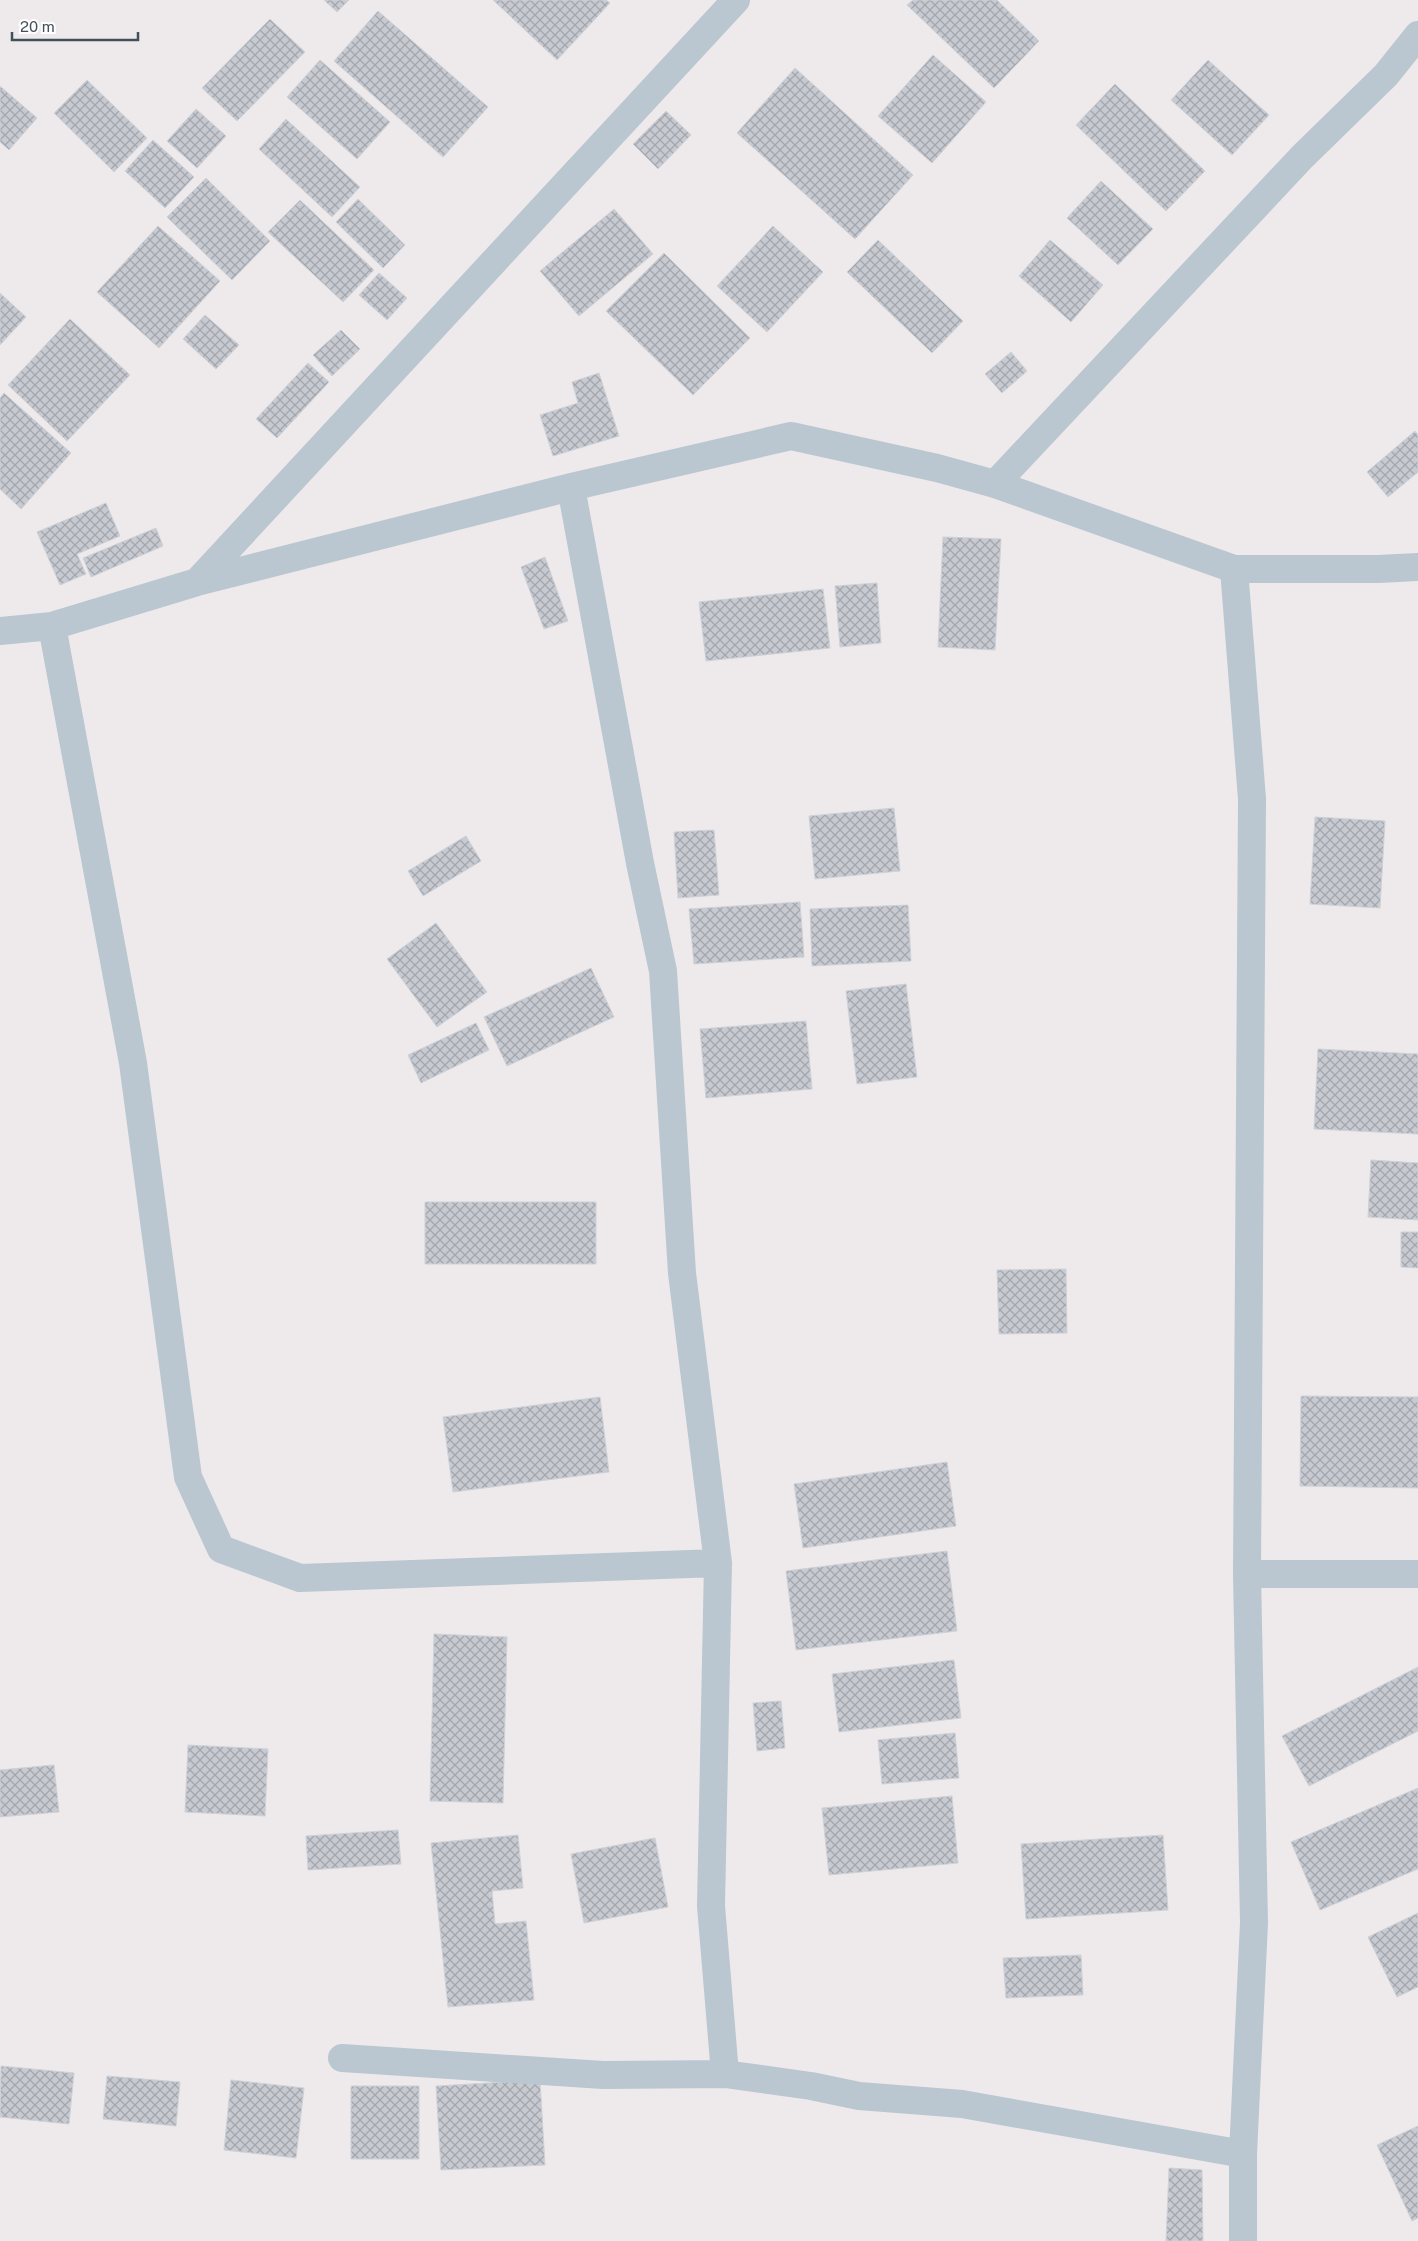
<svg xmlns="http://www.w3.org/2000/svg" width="1418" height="2241" font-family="'Public Sans',sans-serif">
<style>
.building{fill:url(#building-cross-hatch);stroke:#ced2d8}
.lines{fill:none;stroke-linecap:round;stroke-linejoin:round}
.minor{stroke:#bac7d0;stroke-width:28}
</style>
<defs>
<pattern id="building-cross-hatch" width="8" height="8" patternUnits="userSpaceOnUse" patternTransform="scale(1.25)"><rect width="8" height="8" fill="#c7cad1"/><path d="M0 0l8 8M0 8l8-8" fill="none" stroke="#a3a6ad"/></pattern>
</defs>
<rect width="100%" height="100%" fill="#eeeaeb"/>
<path class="building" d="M324,0h25l-12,12z
M493,0h113l4,3 -53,57z
M913,0h84l42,41 -45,47 -87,-83z
M378,11l110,96 -45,50 -109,-96z
M270,19l35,33 -68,69 -35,-33z
M933,55l53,47 -54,61 -54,-47z
M320,60l70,62 -33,37 -70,-62z
M1208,60l61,55 -37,40 -61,-55z
M795,68l118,107 -58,64 -118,-106z
M87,80l60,58 -33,34 -60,-59z
M1115,84l90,87 -39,40 -90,-86z
M0,86l37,32 -28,32 -9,-8z
M196,109l30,27 -29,32 -30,-27z
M666,111l25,24 -33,34 -25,-25z
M286,119l74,68 -28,30 -73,-68z
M153,140l41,37 -29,31 -40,-37z
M206,178l64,63 -38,39 -65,-63z
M1101,181l52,48 -35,36 -51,-47z
M358,199l47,46 -22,23 -47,-46z
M300,200l74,70 -31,32 -75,-70z
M614,209l39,45 -74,62 -39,-45z
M158,226l62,55 -61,67 -62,-56z
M773,226l50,46 -56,60 -50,-46z
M878,240l85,81 -31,32 -85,-81z
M1050,240l53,45 -32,37 -52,-46z
M664,253l86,85 -57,57 -87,-84z
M379,273l28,25 -20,22 -28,-25z
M0,293l26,24 -26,28z
M205,315l34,30 -23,24 -33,-30z
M70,319l60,56 -63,66 -59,-56z
M341,330l19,19 -28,27 -19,-21z
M1011,352l16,19 -25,22 -17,-19z
M308,363l21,19 -52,56 -21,-19z
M599,373l20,63 -66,20 -13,-41 38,-12 -6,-21z
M4,393l67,60 -50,56 -21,-20v-91z
M1415,431l3,4v37l-30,25 -21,-25z
M106,503l14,33 -43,18 9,20 -26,11 -23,-53z
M156,528l7,18 -72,31 -8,-19z
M943,537l58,2 -6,111 -57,-3z
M545,557l23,64 -24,8 -23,-62z
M877,583l4,60 -41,4 -5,-61z
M823,589l7,59 -124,13 -7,-59z
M894,808l6,63 -85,8 -6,-63z
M1315,817l70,4 -5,87 -70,-4z
M714,830l5,65 -41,3 -4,-66z
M466,836l15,25 -58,35 -15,-25z
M800,902l4,55 -110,7 -5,-55z
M908,905l3,56 -99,5 -2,-57z
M436,923l51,69 -50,35 -50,-68z
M591,968l23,49 -107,49 -23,-49z
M906,984l11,93 -60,7 -11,-93z
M806,1021l6,68 -106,9 -6,-69z
M476,1023l13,27 -68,33 -13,-28z
M1318,1049l100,5v80l-104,-5z
M1371,1160l47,3v57l-50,-3z
M425,1202h171v62h-171z
M1401,1232h17v36l-17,-1z
M1066,1269l1,64 -68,1 -2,-64z
M1301,1396l117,1v91l-118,-2z
M600,1397l9,75 -156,20 -10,-75z
M947,1462l9,64 -153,22 -9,-64z
M947,1551l10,80 -161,19 -10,-79z
M434,1634l73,3 -4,166 -73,-2z
M954,1660l7,58 -122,14 -7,-58z
M1418,1667v64l-109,55 -27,-50z
M781,1701l4,47 -28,3 -4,-48z
M955,1733l4,45 -77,6 -4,-44z
M188,1745l80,4 -3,67 -80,-4z
M54,1765l5,47 -59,5v-47z
M1418,1788v81l-98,41 -29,-68z
M952,1796l6,67 -129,12 -7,-67z
M398,1830l3,34 -93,6 -2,-34z
M518,1835l5,53 -31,3 3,33 31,-3 8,79 -86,7 -17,-164z
M1163,1835l5,75 -142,9 -5,-75z
M655,1838l13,69 -84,16 -13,-69z
M1418,1913v74l-21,10 -29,-60z
M1081,1955l2,40 -77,3 -3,-40z
M1,2066l73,7 -5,51 -69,-7z
M107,2076l73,6 -4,44 -73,-7z
M231,2080l73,8 -8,70 -72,-8z
M540,2080l5,85 -104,5 -5,-84z
M351,2086h68v73h-68z
M1418,2126v92l-6,3 -35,-76z
M1169,2168l33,2 1,71h-37z"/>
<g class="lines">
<path class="minor" d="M995,484l307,-327 84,-82 32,-40
M571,487l69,376 23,108 19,302 36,290 -7,343 14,168
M1234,569l18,230 -5,775 7,349 -11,231v87
M197,582l539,-582
M52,626l81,437 55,414 33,72 79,29 418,-15
M0,631l52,-5 145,-44 374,-95 220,-51 146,32 58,16 239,85h144l40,-2
M1247,1574h171
M342,2058l261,17 122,-1 86,12 48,10 103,8 281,50"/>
</g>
<path d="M12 32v8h126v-8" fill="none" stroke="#42505a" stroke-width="2.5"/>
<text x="20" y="32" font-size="15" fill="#42505a" stroke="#ffffff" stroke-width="4" paint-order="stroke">20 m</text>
</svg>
